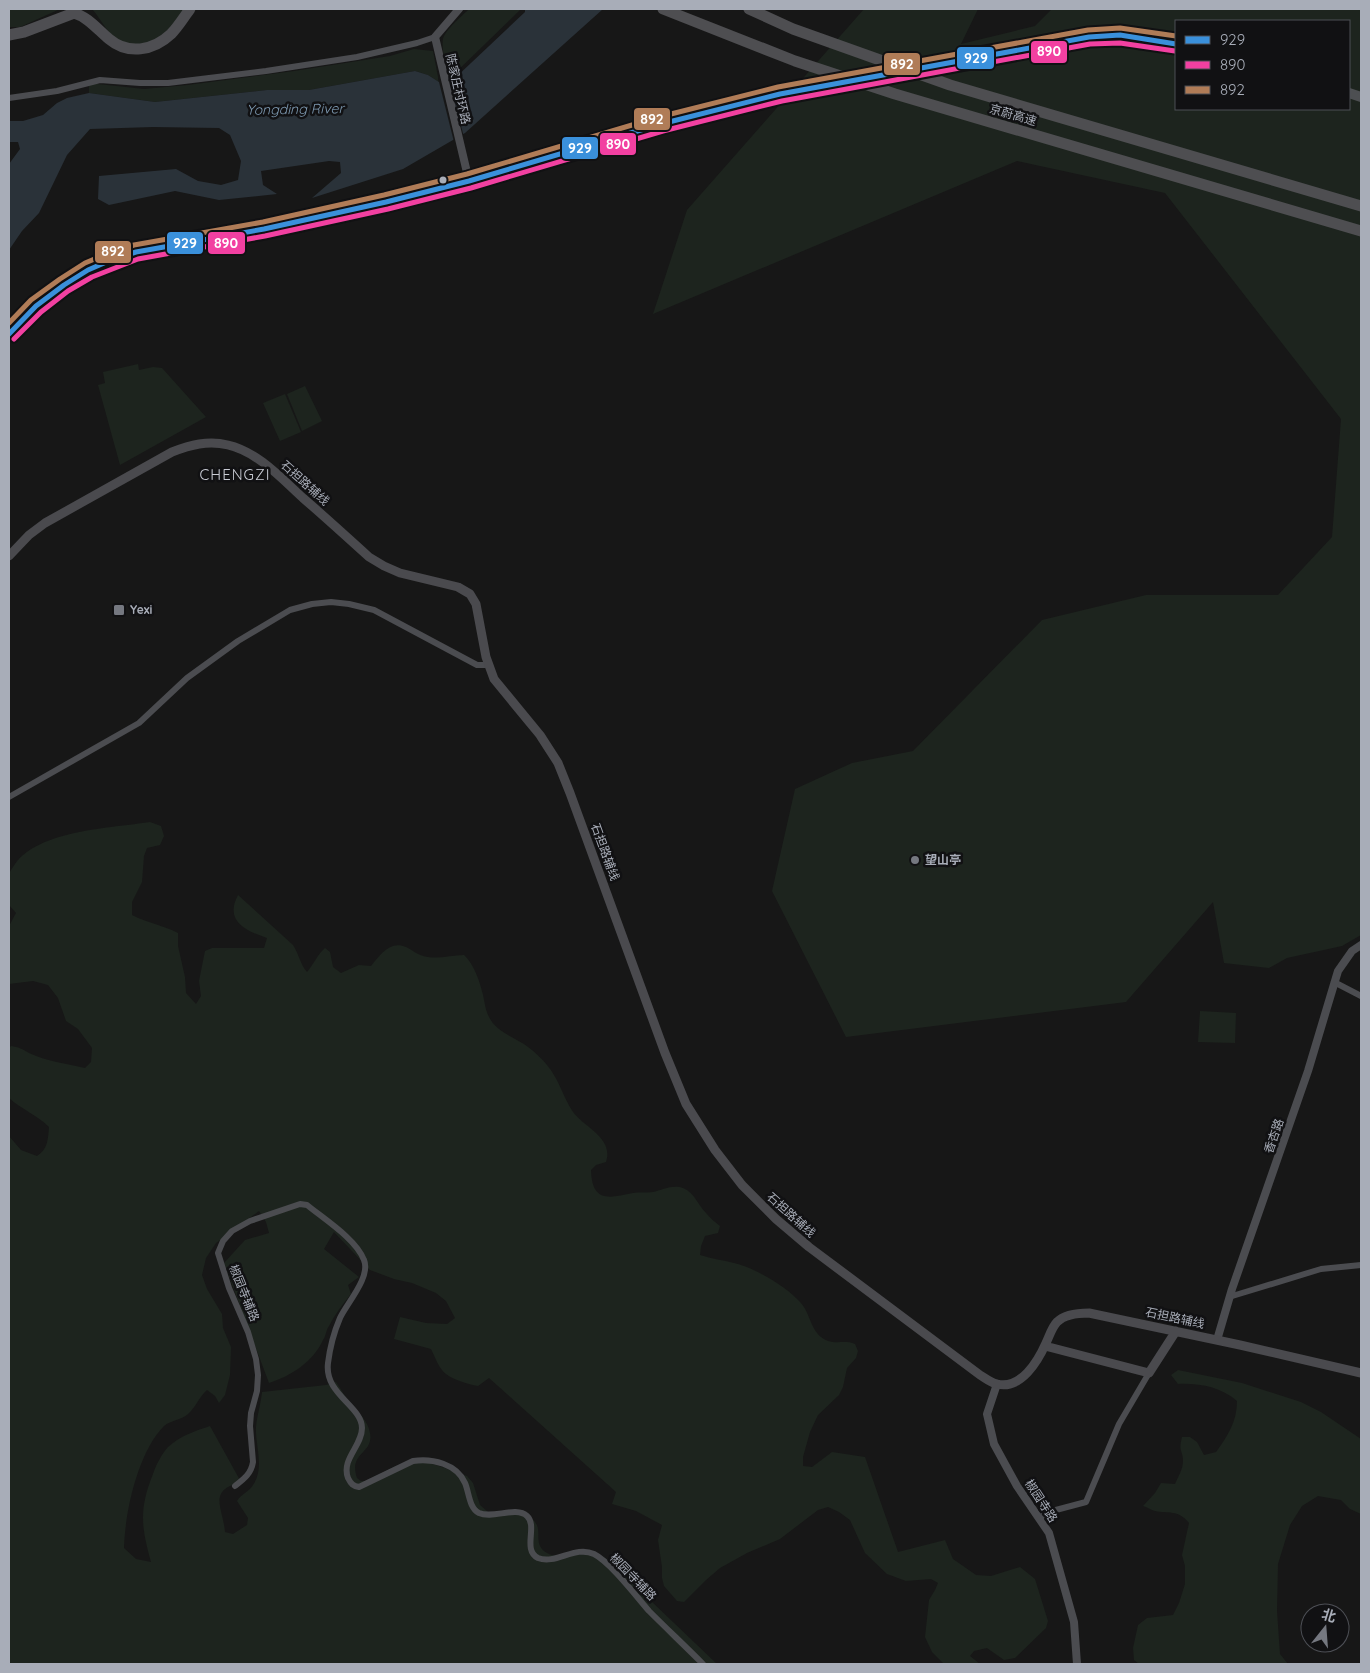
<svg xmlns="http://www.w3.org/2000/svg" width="1370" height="1673" font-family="Quicksand,'Noto Sans SC',sans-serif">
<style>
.green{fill:#1d241e;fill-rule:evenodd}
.water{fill:#2a3239}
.pier{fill:#171717}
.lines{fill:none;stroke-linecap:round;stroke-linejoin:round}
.minor{stroke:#4b4c50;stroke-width:6}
.tertiary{stroke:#4b4c50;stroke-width:8}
.secondary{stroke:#4a4a4e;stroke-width:9}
.primary{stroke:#4d4f52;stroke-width:10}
.trunk{stroke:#4e4e52;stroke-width:11}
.motorway{stroke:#4e4e51;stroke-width:11}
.bus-1-casing{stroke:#111113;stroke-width:9}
.bus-2-casing{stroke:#111113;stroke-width:9}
.bus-3-casing{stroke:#111113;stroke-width:9}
.bus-1{stroke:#3a90db;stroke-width:5}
.bus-2{stroke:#f240a1;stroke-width:5}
.bus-3{stroke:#b07c57;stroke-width:5}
.bus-dot{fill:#a8adb8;stroke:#111113;stroke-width:2}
.poi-dot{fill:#757880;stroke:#111113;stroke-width:2}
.labels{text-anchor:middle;stroke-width:5;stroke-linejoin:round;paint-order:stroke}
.street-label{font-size:12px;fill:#a8adb8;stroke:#111113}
.poi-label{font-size:12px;font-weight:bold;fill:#a8adb8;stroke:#111113;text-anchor:start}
.water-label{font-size:14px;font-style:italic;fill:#7f9bb3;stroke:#111113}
.quarter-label{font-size:15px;letter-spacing:1px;fill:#c9ccd4;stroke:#111113}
.line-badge{stroke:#111113;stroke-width:2}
.badge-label{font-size:14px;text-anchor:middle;font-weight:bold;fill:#fff}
</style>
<rect width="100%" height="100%" fill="#171717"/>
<path class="green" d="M9,9h51l-40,18h-11z
M92,9h92c-10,19 -39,46 -62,34 -14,-7 -20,-23 -30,-34z
M469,9h52l-71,69c-3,-10 -9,-28 -7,-39 2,-9 19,-23 26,-30z
M864,9h114l-17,35 74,-18 17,-17h309v926l-19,11 -55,12 -18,10 -45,-5 -11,-61 -87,100 -280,35 -74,-146 23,-102 57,-26 61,-12 129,-131 104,-25h132l54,-58 9,-118 -176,-226 -148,-32 -364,153 34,-104zM1176,21h173v88h-173z
M414,49l19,2 6,31 -11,-7 -13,-4 -106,19h-42l-112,12 -66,-9v-10l55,6 44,-4 106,-14 96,-15z
M138,364l1,6 14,-3 9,1 44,49 -86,48 -22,-80 7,-2 -2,-11z
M305,386l17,35 -20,10 -15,-37z
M285,394l16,38 -21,9 -17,-38z
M150,822l11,4 3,10 -4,9 -13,3 -3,8 -2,26 -10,20v13c15,8 31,10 46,18v13l7,31 1,16 10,11 5,-8 -2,-15 6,-30 7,-3h52l3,-10c-21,-7 -43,-17 -29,-43l55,50c6,9 7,19 14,27 7,-8 10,-17 18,-24l5,4 3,15 8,6 18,-8 12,1c9,-11 19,-26 35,-19 8,4 13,9 22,10 12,2 24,-2 36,-2 10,9 16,27 19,40 2,8 2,14 6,22 7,15 27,21 39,30 7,5 14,12 19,18 12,14 16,32 26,47 12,16 41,26 33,50l-10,3 -5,5c1,33 18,28 42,23 7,-1 13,0 20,-1 9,-2 20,-8 30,-4 11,4 15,17 23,25 4,5 9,9 14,13l-2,7 -13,3 -4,10 -1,9c12,4 23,5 34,8 21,5 52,23 66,39 12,13 10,32 28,39 9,3 18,-1 27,3l3,7 -2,7 -9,10 -4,19 -4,8 -21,20 -8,17 -7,25v9l9,1 20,-15 33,5 33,95 47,-12 8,19 23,16 15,1 29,-9 15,12 13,42 -2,7 -31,30 -11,2 -17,-12 -13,3 -4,5 10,8h-36l-12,-12 -7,-15 4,-37 6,-10 3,-7 -7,-4 -25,2 -19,-7 -22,-21 -15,-33 -11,-8 -11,-5 -10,3 -38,29 -33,14 -27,15 -14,12 -22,22 -7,-1 -13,-15 -2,-8v-11l-4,-27 4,-15 -26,-14 -24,-7 4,-12 -127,-114 -11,8c-10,-2 -24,-6 -32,-12 -7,-5 -11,-17 -15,-25l-37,-10 6,-22 26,6 21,1 8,-6 -9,-17 -10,-8 -24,-10 -18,-4 -24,-9 -36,-38 -10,17 35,28 -11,8 3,9c-8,10 -16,20 -22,32 -3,4 -3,10 -6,14 -10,22 -32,36 -54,43l-45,-120 21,-23 24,-7 -3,-11 -7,-11 -43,32 -10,15 -4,17 5,14 15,25 1,14 8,19 -1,28 -5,20 -6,8 -4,-7 -8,-6c-8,7 -11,17 -19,24 -6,6 -17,6 -24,12 -26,26 -39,86 -40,122l12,11 15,3c-10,-36 -12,-53 2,-88 3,-9 8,-19 15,-27 12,-11 27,-16 42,-21l31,56c-34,9 -18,25 -16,50l8,2 14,-9 1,-7 -11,-17c4,-7 12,-9 16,-16 12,-17 2,-40 3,-58 1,-11 5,-24 6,-35l64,-7 10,-3c5,7 9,15 15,22 8,9 17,17 19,29 4,21 -22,19 -13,45l4,3h4l33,-16 27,-4 42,15 6,7 7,22 8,7c9,0 18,-1 27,0 4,0 8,3 11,4 23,9 3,27 21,37 13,8 36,-2 51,1 3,1 7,4 10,6l109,104h-708v-528l12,14 16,6c11,-7 11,-17 12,-29 -12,-12 -28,-18 -40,-29v-50l2,-2c8,1 11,3 18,7 17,8 38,11 56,15l6,-6 1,-14 -14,-19 -12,-8 -8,-23 -10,-13 -15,-4 -24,3v-58l7,-13 -7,-8c0,-9 -3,-22 0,-31 1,-3 4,-7 6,-10 24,-34 97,-36 135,-42z
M1200,1011l36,2 -1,30 -37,-1z
M1178,1370l64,13 59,19 20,10 40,27v75l-11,-5 -9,-9 -23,-4 -16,10 -12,19 -12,39 -1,47 3,43 8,10h-149l-5,-4 -1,-12 5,-23 9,-7 26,-3 6,-12 6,-19v-18l-3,-11 7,-32c-11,-14 -21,-9 -34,-12 -4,-1 -8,-4 -12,-5l12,-13 6,-10 14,1c3,-7 8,-15 8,-23 0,-11 -5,-9 -1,-24h8l7,5 7,13 12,-3c12,-16 21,-31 21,-51 -16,-14 -38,-18 -59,-17l-7,-9z"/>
<path class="water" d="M525,9h78l-138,124 -62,36 -91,29 29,-25 -1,-11 -11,-1 -68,10 2,14 14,9 -58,6 -44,-9 -66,14 -11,-6 1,-23 77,-7 22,12 23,4 17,-5 3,-19 -11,-26 -11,-7 -66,-1 -63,2 -23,26 -28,58 -17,18 -13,19v-86l11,-15 -2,-7h-9v-21h14l20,-6 14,-12 10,-5 22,-5 66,9 112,-12h42l106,-19 13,4 11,7 15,-3 71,-67z"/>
<path class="pier" d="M438,78h10l16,59 -10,5z"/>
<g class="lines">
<path class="minor" d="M9,98l48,-7 43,-11 40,3h28l98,-12 91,-14 60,-14 18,-6
M9,797l130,-74 48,-45 51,-37 52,-31 22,-6 19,-2 18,2 25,6 103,55h12
M1334,982l27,14
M1229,1297l92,-28 40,-4
M235,1486c9,-7 16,-12 18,-24l-3,-36 1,-13 6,-22 1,-16 -2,-16 -8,-27 -19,-44 -11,-35 5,-12 9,-10 18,-10 50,-17 7,1c17,14 49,34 57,55 7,17 -17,43 -24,58 -6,14 -10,29 -12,45 -4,31 34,43 34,65 0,18 -21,31 -14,50 3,6 5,8 11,9l54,-26c19,-3 44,3 52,22 4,9 4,25 14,30 14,6 37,-7 48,3 11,10 -5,34 11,42 18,7 37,-13 56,-4 16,8 42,42 55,57 18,18 36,35 54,53
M1039,1518l13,-7 34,-9 33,-78 30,-51"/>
<path class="tertiary" d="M459,9l-24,28 34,144
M1217,1340l15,-51 76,-218 30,-100 14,-20 9,-6
M997,1384l-10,30 7,30 23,42 32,47 25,89 3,42"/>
<path class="secondary" d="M9,556l20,-21 16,-12 127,-71c18,-7 36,-12 56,-7 30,7 53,33 75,53 22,19 44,39 66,59l15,9 16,7 58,14 12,7 6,10 10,53 8,22 46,56 18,28 12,30 95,260 21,51 29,46 27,35 34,34 33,28 171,128c5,3 11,8 17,9 24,6 41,-23 49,-41 3,-6 6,-16 11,-21 8,-8 21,-9 32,-9l151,32 121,28
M1045,1346l104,27 27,-42"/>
<path class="primary" d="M1349,93l12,4
M9,334l27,-28 28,-21 24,-15 23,-10 25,-8 128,-23 122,-27 83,-21 192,-57 119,-30 309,-57 31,-2 56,9"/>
<path class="trunk" d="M9,35l15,-3 50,-19c14,4 24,17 35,26 19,16 44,12 62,-5 7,-7 13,-17 19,-25"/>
<path class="motorway" d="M663,9l132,52 100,33 466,137
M749,9l44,20 157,56 411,121"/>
<g class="bus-1-casing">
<path id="bus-1" d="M9,334l27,-28 28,-21 24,-15 23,-10 25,-8 128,-23 122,-27 83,-21 192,-57 119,-30 309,-57 31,-2 56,9"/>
</g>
<g class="bus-2-casing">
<path id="bus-2" d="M14,339l27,-27 27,-21 24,-14 46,-18 127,-23 123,-27 83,-21 192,-57 119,-30 308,-57 30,-1 55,8"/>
</g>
<g class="bus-3-casing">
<path id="bus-3" d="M9,323l22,-23 29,-21 25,-16 24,-10 25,-8 129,-23 121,-27 83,-21 192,-57 119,-30 310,-57 32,-2 56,8"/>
</g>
<use href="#bus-1" class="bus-1"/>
<use href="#bus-2" class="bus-2"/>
<use href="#bus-3" class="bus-3"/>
</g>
<circle class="bus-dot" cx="443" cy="180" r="4.5"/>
<g class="poi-dot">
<rect x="113" y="604" width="12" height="12" rx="2.5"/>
<circle cx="915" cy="860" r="5"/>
</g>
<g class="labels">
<g class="street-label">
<text transform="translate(458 89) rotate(77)" y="4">陈家庄村环路</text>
<text transform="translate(1013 115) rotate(16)" y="4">京蔚高速</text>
<text transform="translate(305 483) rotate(42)" y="4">石担路辅线</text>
<text transform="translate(605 852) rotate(70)" y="4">石担路辅线</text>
<text transform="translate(1274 1136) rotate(-71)" y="4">香杏路</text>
<text transform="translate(791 1215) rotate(42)" y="4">石担路辅线</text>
<text transform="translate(244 1293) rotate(68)" y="4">椒园寺辅路</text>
<text transform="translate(1175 1318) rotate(12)" y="4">石担路辅线</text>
<text transform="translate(1041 1501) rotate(57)" y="4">椒园寺路</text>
<text transform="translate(633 1577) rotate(46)" y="4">椒园寺辅路</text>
</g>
<g class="poi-label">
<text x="130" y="614">Yexi</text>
<text x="925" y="864">望山亭</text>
</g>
<g class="water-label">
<text transform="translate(295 109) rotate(-1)" y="5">Yongding River</text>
</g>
<g class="quarter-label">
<text x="235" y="480">CHENGZI</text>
</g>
</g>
<g class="line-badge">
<rect x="1030" y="40" width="38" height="24" rx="5" fill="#f240a1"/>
<rect x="956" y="46" width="39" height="24" rx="5" fill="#3a90db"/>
<rect x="883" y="52" width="38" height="24" rx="5" fill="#b07c57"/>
<rect x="633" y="107" width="38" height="24" rx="5" fill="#b07c57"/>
<rect x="599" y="132" width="38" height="24" rx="5" fill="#f240a1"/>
<rect x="561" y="136" width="38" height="24" rx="5" fill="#3a90db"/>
<rect x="207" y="231" width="39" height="24" rx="5" fill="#f240a1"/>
<rect x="166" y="231" width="38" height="24" rx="5" fill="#3a90db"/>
<rect x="94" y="240" width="38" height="24" rx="5" fill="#b07c57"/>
</g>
<g class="badge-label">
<text x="1049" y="56">890</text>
<text x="976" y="63">929</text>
<text x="902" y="69">892</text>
<text x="652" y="124">892</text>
<text x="618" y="149">890</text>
<text x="580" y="153">929</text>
<text x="226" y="248">890</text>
<text x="185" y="248">929</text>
<text x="113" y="256">892</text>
</g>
<rect width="1370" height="1673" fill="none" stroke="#a8adb8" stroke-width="20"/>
<rect x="1175" y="20" width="175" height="90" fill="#111113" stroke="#4d4f55"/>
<rect x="1185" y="36" width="25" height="8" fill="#3a90db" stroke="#4d4f55"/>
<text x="1220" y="45" font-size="15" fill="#a8adb8">929</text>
<rect x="1185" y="61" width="25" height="8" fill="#f240a1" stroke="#4d4f55"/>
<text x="1220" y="70" font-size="15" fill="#a8adb8">890</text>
<rect x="1185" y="86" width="25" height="8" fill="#b07c57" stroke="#4d4f55"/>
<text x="1220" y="95" font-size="15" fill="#a8adb8">892</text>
<g transform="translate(1325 1628) rotate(17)"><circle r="24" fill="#111113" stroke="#4d4f55"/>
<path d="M0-4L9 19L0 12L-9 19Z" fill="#757880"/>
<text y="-8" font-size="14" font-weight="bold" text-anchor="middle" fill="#a8adb8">北</text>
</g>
</svg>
